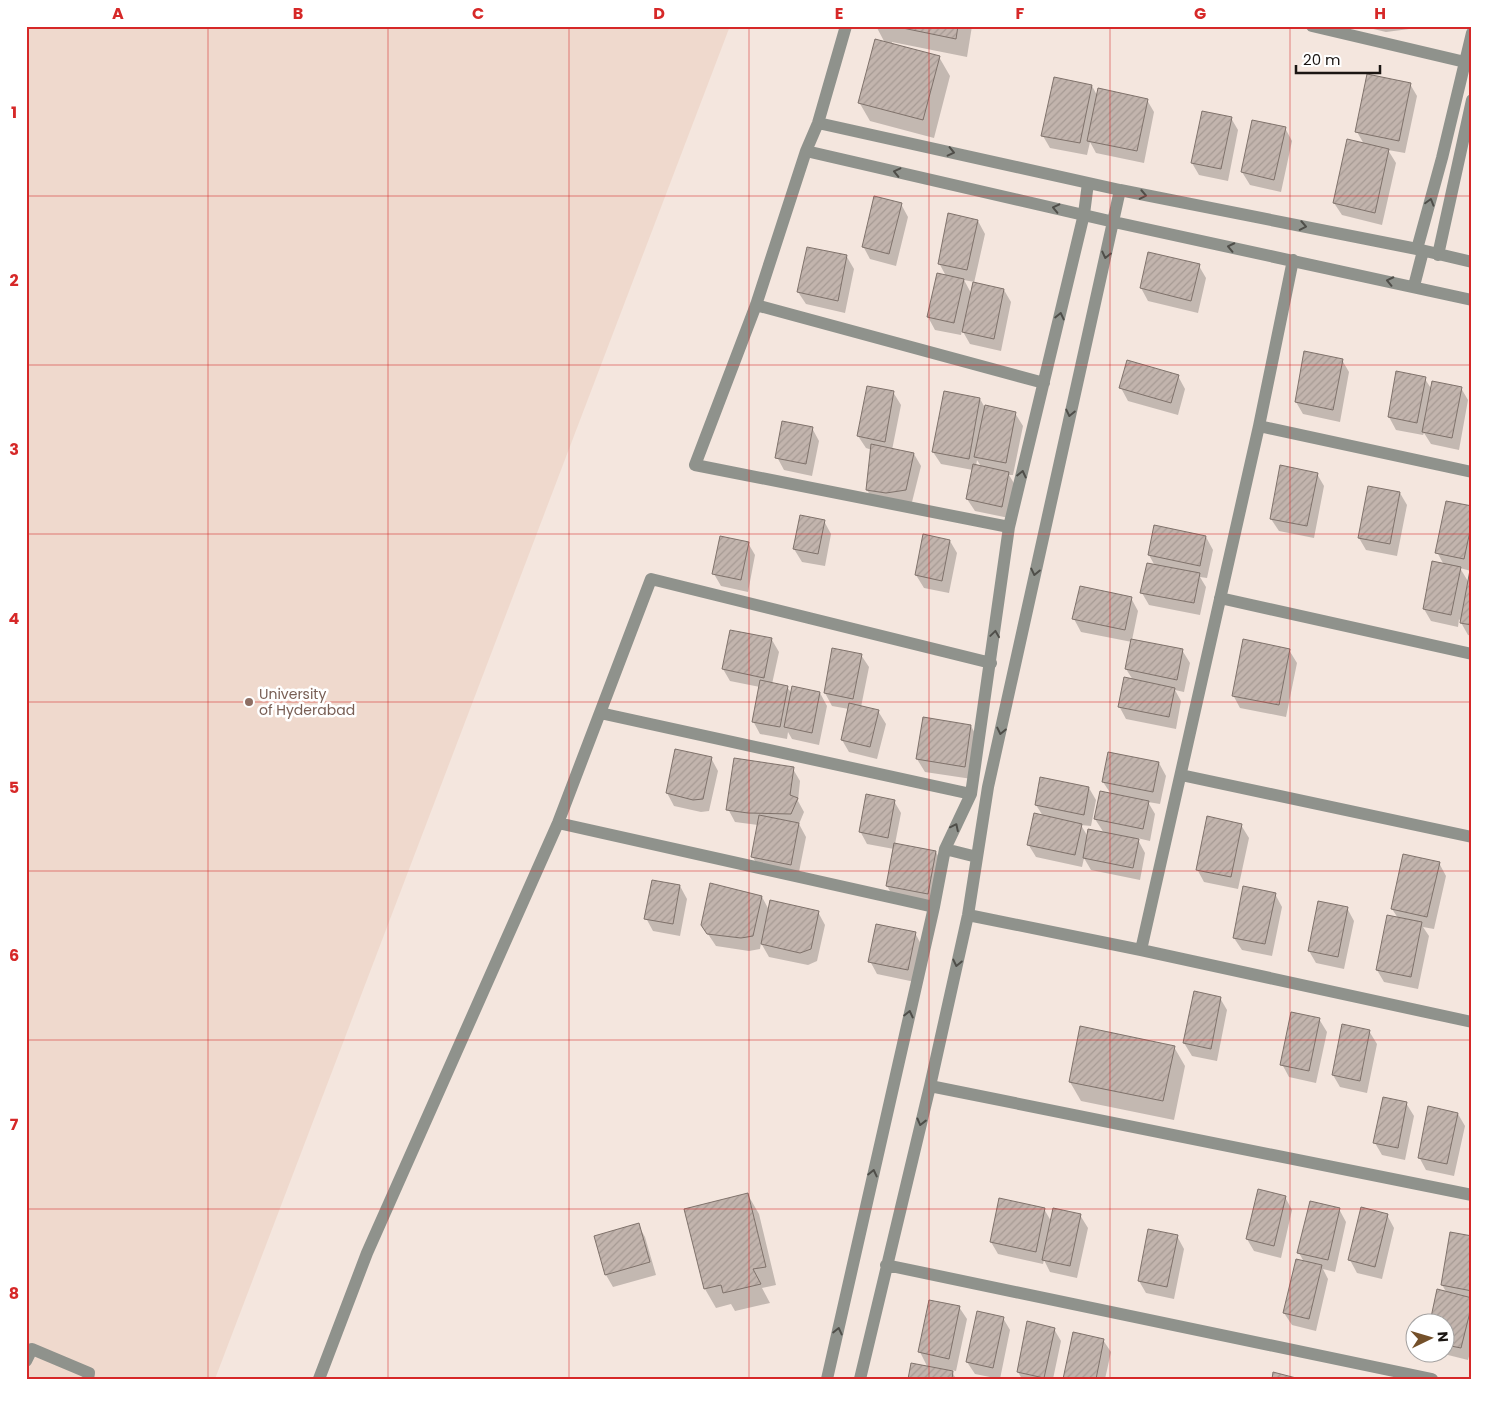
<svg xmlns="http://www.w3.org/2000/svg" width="1498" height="1405" font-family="Poppins,sans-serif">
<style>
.built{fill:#efd9cd}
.shadow{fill:#0003;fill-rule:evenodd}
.building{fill:url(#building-hatch);stroke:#7f726b}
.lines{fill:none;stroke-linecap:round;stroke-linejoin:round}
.lane{stroke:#8f928c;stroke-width:12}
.street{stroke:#8f928c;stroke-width:12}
.oneway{stroke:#4f4e49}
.grid{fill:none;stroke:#d62828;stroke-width:1;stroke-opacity:0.55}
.education-dot{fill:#8d6e63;stroke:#fff;stroke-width:2}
.labels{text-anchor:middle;stroke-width:5;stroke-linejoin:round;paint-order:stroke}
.education-label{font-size:14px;fill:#785e54;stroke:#fff;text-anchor:start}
.neatline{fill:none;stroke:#d62828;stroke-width:2}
.grid-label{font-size:16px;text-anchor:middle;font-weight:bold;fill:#d62828}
</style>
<defs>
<pattern id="building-hatch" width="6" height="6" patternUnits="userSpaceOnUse" patternTransform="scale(1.25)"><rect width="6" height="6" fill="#c2b4ad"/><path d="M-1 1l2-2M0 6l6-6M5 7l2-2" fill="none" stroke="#a69a94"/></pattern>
</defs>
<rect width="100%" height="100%" fill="#f4e6de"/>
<path class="built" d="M26,26h704l-515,1353h-189z"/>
<path class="shadow" d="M876,26h96l-5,31 -75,-15v2l47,13 11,19 -16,62 -64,-17 -11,-19 26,-59z
M1361,26h56v2l-31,4z
M1410,84l7,12 -12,57 -17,-3 8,13 -14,62 -40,-10 -8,-12 30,-59 -7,-12z
M1092,86l6,11 49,3 7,12 -10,51 -48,-10 -6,-11 -3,13 -37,-7 -7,-12z
M1231,118l7,12 -10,51 -29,-6 -7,-12z
M1285,128l7,13 -11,51 -31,-7 -8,-13z
M901,204l7,13 -12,49 -26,-7 -7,-13z
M978,221l7,13 -11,49 30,7 7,12 -10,49 -31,-7 -8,-14 -1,5 -26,-5 -7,-13 18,-41 -7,-13zM964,280l10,2 -3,11z
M847,257l7,12 -9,44 -39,-9 -8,-12z
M1199,266l7,12 -8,35 -50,-12 -7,-13z
M1342,360l7,12 -9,50 -37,-8 -7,-12z
M1178,376l7,13 -7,26 -50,-14 -7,-13z
M1425,379l7,11 29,-2 7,12 -9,50 -28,-6 -7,-11 -1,2 -27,-5 -7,-13z
M893,392l8,13 -9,45 22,4 7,12 -9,36 -37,1 -8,-13 5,-40 -6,-2 -8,-12z
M980,399l4,7 31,7 8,13 -10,49h-4l6,10 -6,33 -34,-7 -8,-12 6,-29 -32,-6 -8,-12zM977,460l5,8 -6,-2z
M812,428l7,13 -7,35 -28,-6 -7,-13z
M1317,474l7,12 -10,52 -35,-7 -8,-12z
M1400,493l7,12 -10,51 -31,-6 -7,-12z
M1472,507v61l-1,3 -11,-3 9,15v43h3v10l-4,-1 -9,-16 -1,8 -27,-6 -7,-12 20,-44 -7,-13z
M824,521l7,13 -6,32 -23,-4 -8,-13z
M1155,527l51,10 7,13 -6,28 -7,-1 6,10 -6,28 -51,-10 -7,-12 13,-27 -6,-11z
M950,541l7,12 -8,40 -25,-5 -8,-13z
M748,543l7,12 -7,37 -27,-6 -7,-12z
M1131,598l7,13 -6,29 50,10 8,13 -6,29 -9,-2 6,11 -5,28 -50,-10 -7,-13 14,-26 -7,-11 6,-27 -51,-10 -7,-13z
M772,640l7,12 -7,32 15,3 5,7 28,-1 7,13 -8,39 -27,-6 -4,-7 -1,7 -27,-5 -7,-13 7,-34 -30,-6 -7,-12z
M1289,650l8,13 -11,54 -46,-9 -7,-13z
M861,655l8,12 -8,40 17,4 8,13 -9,35 -28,-7 -7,-12 7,-31 -17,-3 -7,-13z
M971,726l7,13 -6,40 -47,-7 -8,-13z
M711,758l7,13 -9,40 -8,1 -27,-6 -7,-13z
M1159,763l7,13 -6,28 -12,-2 7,12 -5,27 -13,-3 8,15 -5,27 -49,-10 -7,-12 -2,9 -46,-10 -8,-13 15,-28 -7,-11 53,-17 7,12 -5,26 -10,-1 7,12 16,-4 -9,-14 16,-25 -8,-12z
M793,769l7,12 -2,20 6,11 -5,12 7,13 -8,40 -38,-8 -8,-13 6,-31 -23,-3 -7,-13z
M894,801l7,12 -6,31 41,8 7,13 -8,41 -41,-8 -7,-12 7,-37 -27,-5 -7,-13z
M1241,825l8,13 -11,51 -34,-7 -7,-13z
M1439,863l7,13 -12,53 -11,-2 6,9 -11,53 -34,-7 -7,-12 21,-52 -6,-9z
M680,886l7,13 -7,37 -27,-5 -7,-13z
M1275,894l7,13 -10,49 -30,-6 -8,-12z
M762,897l7,13 49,2 7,13 -8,36 -9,4 -39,-8 -8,-14 -1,6 -11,2 -33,-5 -14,-21z
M1347,908l7,13 -10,48 -28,-6 -7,-12z
M915,933l7,13 -7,36 -38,-8 -7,-13z
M1220,998l7,12 -10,51 -25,-5 -8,-13z
M1319,1019l8,13 -11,51 -27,-6 -7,-13z
M1369,1031l8,13 -10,49 -27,-6 -7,-12z
M1174,1047l11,19 -11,54 -93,-19 -11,-19z
M1406,1103l8,13 -9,44 -23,-5 -7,-12z
M1458,1114l7,12 -11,50 -28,-6 -7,-13z
M748,1195l11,19 17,71 -14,3 8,15 -35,8 -4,-7 -15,4 -11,-19 -19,-79z
M1285,1197l7,13 -11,48 -27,-7 -7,-12z
M1044,1209l7,12 29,-6 8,13 -11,50 -27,-6 -6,-12 -1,4 -45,-10 -7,-12z
M1339,1209l7,13 -11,50 -12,-3 5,10 -12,52 -24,-6 -8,-12 20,-51 -5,-9z
M1387,1215l7,13 -12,51 -25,-6 -7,-13z
M638,1225l7,12 11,38 -43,12 -7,-12 -11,-38z
M1177,1236l7,13 -10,50 -28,-6 -7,-12z
M1472,1237v108l-4,15 -32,-8h10v-30h-15l7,-31 9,2 -5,-8z
M959,1307l8,12 -11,52 -5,-1 5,9h-47l19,-11 -8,-16z
M1003,1318l7,12 -10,49 -25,-5 -8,-12z
M1054,1329l7,12 -8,38h-31l-4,-7z
M1103,1340l8,12 -6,27h-40z"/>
<path class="building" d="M893,26h65l-2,13z
M875,39l65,17 -17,64 -65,-17z
M1367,74l44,9 -12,58 -44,-9z
M1054,77l38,8 -12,58 -39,-7z
M1098,88l50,11 -11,52 -50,-10z
M1202,111l30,6 -11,52 -30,-6z
M1252,120l34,7 -12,53 -33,-8z
M1347,139l42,10 -14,64 -42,-10z
M874,196l28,7 -13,51 -27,-7z
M948,213l30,7 -11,50 -29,-6z
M807,247l40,8 -9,46 -41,-9z
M1148,252l52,12 -9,37 -51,-13z
M937,273l27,6 -10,44 -27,-6z
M973,282l31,7 -10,50 -32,-7z
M1304,351l39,8 -10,51 -38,-8z
M1127,360l52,15 -8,28 -52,-15z
M1396,371l30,6 -9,46 -29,-6z
M1432,381l30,6 -10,51 -30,-6z
M867,386l27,5 -9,51 -28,-6z
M944,391l36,7 -11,61 -37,-7z
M985,405l31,7 -10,51 -32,-6z
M782,421l31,6 -7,37 -31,-6z
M871,444l43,9 -8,37 -20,3 -20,-3z
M973,464l36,8 -7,35 -36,-8z
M1280,465l38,8 -11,53 -37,-7z
M1368,486l32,6 -10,52 -32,-6z
M1446,501l26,5v16l-8,37 -29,-6z
M800,515l25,5 -7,34 -25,-5z
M1154,525l52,11 -6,30 -52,-11z
M923,534l27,6 -8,41 -27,-6z
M720,536l29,6 -8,38 -29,-6z
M1432,561l29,6 -10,48 -28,-6z
M1147,563l53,10 -6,30 -54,-10z
M1470,570h2v55l-12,-2z
M1080,586l52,11 -7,33 -53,-11z
M730,630l42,8 -8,40 -42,-9z
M1131,639l52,10 -6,31 -52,-11z
M1243,639l47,10 -11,56 -47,-9z
M832,648l30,6 -9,45 -29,-6z
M1124,677l51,11 -6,29 -51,-10z
M760,680l28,6 -8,41 -28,-5z
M792,686l28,6 -8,41 -28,-6z
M849,703l30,7 -9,37 -29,-7z
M923,717l48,8 -6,42 -49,-8z
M675,749l37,8 -9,42 -10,1 -27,-7z
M1108,752l51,10 -6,30 -51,-10z
M734,758l60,9 -4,28 8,3 -7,16 -43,-1 -22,-3z
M1040,777l49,10 -5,28 -49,-10z
M1100,791l49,10 -6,28 -49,-10z
M866,794l29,6 -7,38 -29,-6z
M1034,813l48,11 -7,31 -48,-10z
M759,815l40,8 -8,42 -40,-8z
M1207,816l35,8 -11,53 -35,-7z
M1088,829l51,10 -6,29 -50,-10z
M894,843l42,8 -8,43 -42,-8z
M1403,854l37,8 -13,55 -36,-8z
M652,880l28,5 -7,39 -29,-5z
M710,883l52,13 -9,40 -12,2 -34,-4 -6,-9z
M1243,886l33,7 -11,51 -32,-6z
M770,900l49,11 -8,38 -11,4 -39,-9z
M1318,901l30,6 -10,50 -30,-6z
M1387,915l35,7 -11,55 -35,-7z
M876,924l40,8 -8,38 -40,-8z
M1194,991l27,6 -10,52 -28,-6z
M1291,1012l29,6 -11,53 -29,-6z
M1342,1024l28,6 -10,51 -28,-6z
M1080,1026l95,20 -12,55 -94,-19z
M1383,1097l24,5 -9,46 -25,-5z
M1428,1106l30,7 -11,51 -29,-6z
M1258,1189l28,7 -12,50 -28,-7z
M748,1193l18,74 -13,2 8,15 -38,9 -2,-8 -17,4 -20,-80z
M999,1198l46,10 -9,44 -46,-10z
M1310,1201l30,7 -12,52 -31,-7z
M1361,1207l27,7 -13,53 -27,-7z
M1053,1208l28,6 -11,52 -28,-6z
M639,1223l11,39 -45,13 -11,-39z
M1148,1229l30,6 -11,52 -29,-6z
M1450,1232l22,4v55l-31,-6z
M1296,1259l26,6 -13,54 -26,-6z
M1437,1289l35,9v6l-11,44 -15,-3v-23h-16z
M929,1300l31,6 -11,53 -31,-7z
M977,1311l27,6 -11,51 -27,-6z
M1027,1321l28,7 -11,50 -27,-6z
M1073,1332l31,7 -8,40h-33z
M911,1363l42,8 -1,8h-44z
M1273,1372l27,7h-28z"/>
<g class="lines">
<path class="lane" d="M26,1361l6,-12 57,24 -1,6"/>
<path class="street" d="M846,26l-28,97 -12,28 -50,154 -61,160 314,62
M1312,26l153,36
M818,123l302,67 297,59 55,13
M806,151l308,71 358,78
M1417,249l25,-91 30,-125
M1438,255l34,-155
M1414,286l9,-35
M756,305l288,78
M1259,426l213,46
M1220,598l252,56
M600,713l371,81
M1181,775l291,62
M558,823l376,84
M945,849l32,8
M968,915l173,35 331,72
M1141,950l118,-524 34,-166
M930,1086l542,109
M886,1265l546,114
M319,1379l48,-126 191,-430 93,-244 340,84
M827,1379l107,-472 11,-58 26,-55 38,-267 75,-313 4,-31
M860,1379l70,-293 38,-171 20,-128 132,-597"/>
</g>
<defs><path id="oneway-chevron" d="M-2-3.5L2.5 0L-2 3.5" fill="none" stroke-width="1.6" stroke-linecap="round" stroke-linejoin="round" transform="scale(1.25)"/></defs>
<g class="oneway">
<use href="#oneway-chevron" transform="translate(951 152) rotate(13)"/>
<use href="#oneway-chevron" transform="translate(897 172) rotate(-167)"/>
<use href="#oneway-chevron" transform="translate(1143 195) rotate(11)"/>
<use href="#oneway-chevron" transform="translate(1430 202) rotate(-74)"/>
<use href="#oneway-chevron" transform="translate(1056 208) rotate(-167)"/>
<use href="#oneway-chevron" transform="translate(1303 226) rotate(11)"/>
<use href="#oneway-chevron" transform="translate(1231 247) rotate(-168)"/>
<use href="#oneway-chevron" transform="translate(1106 255) rotate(103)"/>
<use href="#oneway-chevron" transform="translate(1390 281) rotate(-168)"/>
<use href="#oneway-chevron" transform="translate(1060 316) rotate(-77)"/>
<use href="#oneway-chevron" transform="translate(1070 413) rotate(102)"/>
<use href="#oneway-chevron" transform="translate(1022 474) rotate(-77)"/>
<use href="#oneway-chevron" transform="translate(1035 572) rotate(102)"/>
<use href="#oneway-chevron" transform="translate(995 634) rotate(-82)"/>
<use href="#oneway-chevron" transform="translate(1001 731) rotate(102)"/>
<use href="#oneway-chevron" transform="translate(955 827) rotate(-64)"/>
<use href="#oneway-chevron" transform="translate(957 963) rotate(102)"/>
<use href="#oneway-chevron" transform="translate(909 1014) rotate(-77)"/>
<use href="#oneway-chevron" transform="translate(921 1122) rotate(104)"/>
<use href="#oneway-chevron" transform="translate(873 1173) rotate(-77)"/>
<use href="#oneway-chevron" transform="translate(838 1331) rotate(-77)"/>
</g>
<path class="grid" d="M208,26v1353M388,26v1353M569,26v1353M749,26v1353M929,26v1353M1110,26v1353M1290,26v1353M26,196h1446M26,365h1446M26,534h1446M26,702h1446M26,871h1446M26,1040h1446M26,1209h1446"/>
<circle class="education-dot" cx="249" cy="702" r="5"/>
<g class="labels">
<g class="education-label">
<text x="259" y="699">University<tspan x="259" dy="16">of Hyderabad</tspan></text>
</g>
</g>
<rect width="1498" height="1405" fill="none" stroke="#ffffff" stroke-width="55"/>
<g transform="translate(1430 1338) rotate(85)"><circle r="24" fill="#ffffff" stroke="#a4a2a1"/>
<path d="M0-4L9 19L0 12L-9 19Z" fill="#74502a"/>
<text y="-8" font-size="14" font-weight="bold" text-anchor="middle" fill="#1b1613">N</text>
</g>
<path d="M1296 65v8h84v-8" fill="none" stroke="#1b1613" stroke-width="2.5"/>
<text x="1303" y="65" font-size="15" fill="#1b1613" stroke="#ffffff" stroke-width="4" paint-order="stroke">20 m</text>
<rect x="28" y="28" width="1442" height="1350" class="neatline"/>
<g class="grid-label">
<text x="118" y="19">A</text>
<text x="298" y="19">B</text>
<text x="478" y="19">C</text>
<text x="659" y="19">D</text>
<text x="839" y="19">E</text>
<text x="1020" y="19">F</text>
<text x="1200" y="19">G</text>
<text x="1380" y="19">H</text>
<text x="14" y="118">1</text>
<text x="14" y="286">2</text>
<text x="14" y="455">3</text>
<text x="14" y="624">4</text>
<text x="14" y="793">5</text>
<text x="14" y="961">6</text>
<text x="14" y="1130">7</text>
<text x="14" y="1299">8</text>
</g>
</svg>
